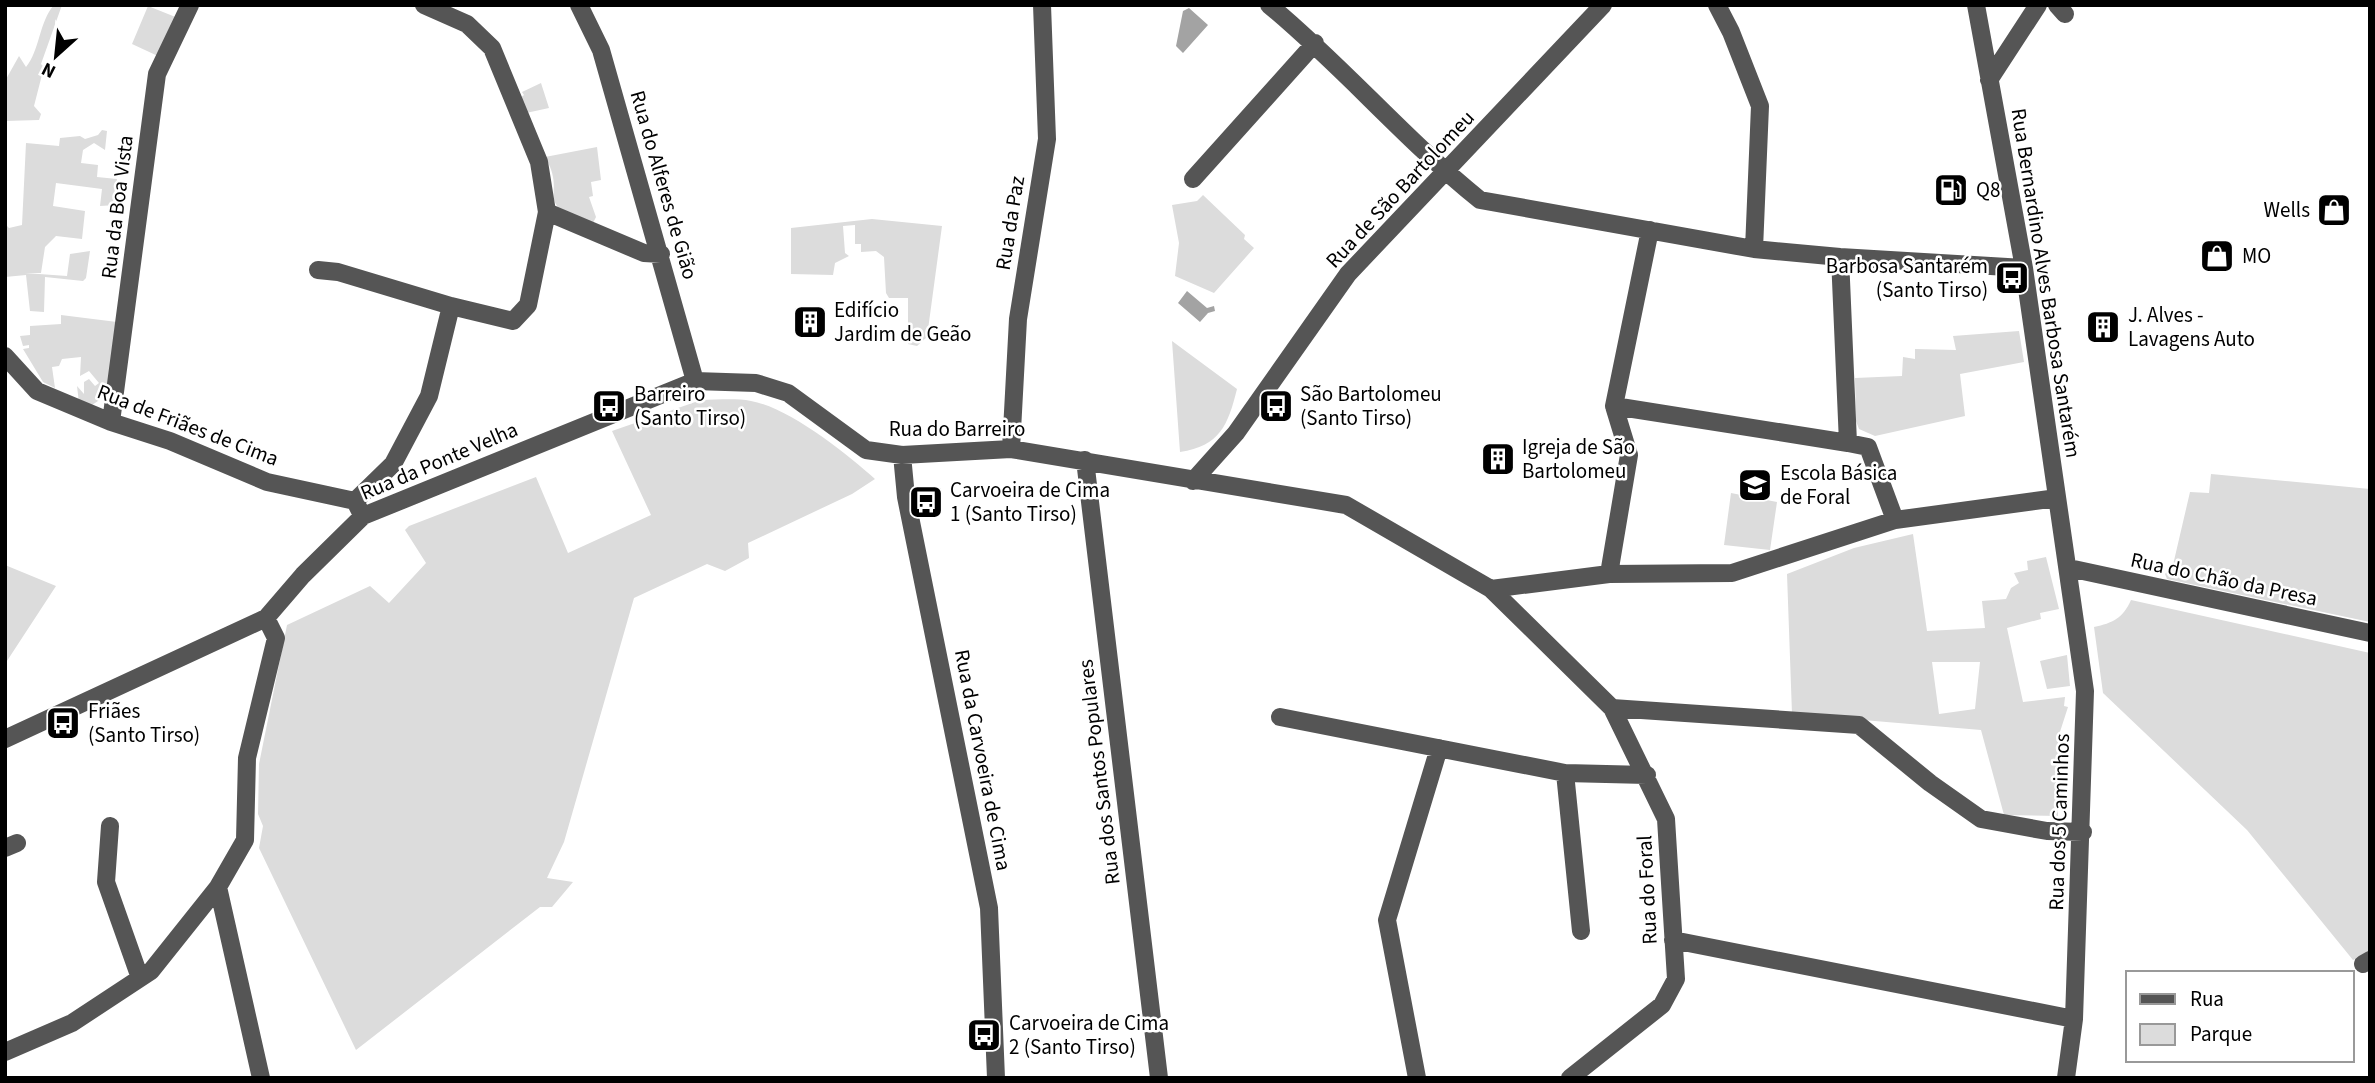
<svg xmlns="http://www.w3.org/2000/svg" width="2375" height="1083" font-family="'Source Sans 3',sans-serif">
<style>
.green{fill:#dcdcdc;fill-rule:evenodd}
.water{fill:#a3a3a3}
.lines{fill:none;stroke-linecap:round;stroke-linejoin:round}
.minor{stroke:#555;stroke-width:18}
.labels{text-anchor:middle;stroke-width:5;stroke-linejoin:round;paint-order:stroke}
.street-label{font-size:21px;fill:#000;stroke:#fff}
.poi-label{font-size:21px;fill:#000;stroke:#fff;text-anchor:start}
</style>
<rect width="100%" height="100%" fill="#fff"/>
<path class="green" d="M54,5h8l-21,59 3,3 -10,39 7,8 -2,6 -34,1v-40l14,-25 7,11c14,-17 13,-45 28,-62z
M148,6l30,12 -18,39 -28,-13z
M541,83l8,25 -23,5 -7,-14 5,-4 -2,-3z
M102,130l5,1 -2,19 -11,-7 -11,7 -2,13 17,2 -1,12 20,2 -3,16 5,1 -3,9 -16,1 2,-17 -46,-6 -3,23 32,5 -3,28 -26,-3 -11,11 -4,26h-16l42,3 3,-22 20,-3 -4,27 -3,3 -38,-4 -1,35 -14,-1 -4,-36 -21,2v-53l4,4 13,-3 4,-82 33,3 1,-8 20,-2 5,3 13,-4z
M597,147l4,33 -10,2 2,14 -4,1 7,20 -5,10c-62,-27 -22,-30 -46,-70z
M1203,195l42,40 -1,4 10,9 -40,45 -39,-17 4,-33 -7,-38 25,-4z
M872,219l70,7 -15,111 -10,9 -9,-2v-46h-19l-3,-5 -2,-36 -8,-6 -15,1v-8h-6v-19l-12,1 2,27 4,3 -14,7 -2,12 -42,-1v-46z
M61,315l56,7 -8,62h-3l-2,13 -12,8 -13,-2 -2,-17 7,8v-12l5,-3 6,7 4,-3 -10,-12 -9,5 1,-19 -19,2 -3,7 -7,1 3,21 -12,-6 -20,-33 6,-1v-3l-6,1 -3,-10 10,-1v-9l31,-2z
M2019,331l5,31 -64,12 5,42 -90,20 -16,-7 -3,-8 -1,-43 47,-2 1,-19 12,2v-10l41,1 -3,-14z
M1172,341l65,48c-9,36 -17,57 -57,63z
M701,400c16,0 34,-2 50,1 38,7 95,52 124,78l-23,15 -104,49 1,15 -24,13 -18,-7 -73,34 -70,244 -17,36 26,4 -21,25h-12l-184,143 -97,-202 4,-22 -5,-12 1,-50 28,-139 83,-39 19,17 37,-40 -21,-33 4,-4 127,-49 32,76 83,-38 -39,-84z
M2211,474l159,15v133l-203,-43 -2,-5 8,-9 17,-73 19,1z
M1731,493l46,9 -7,48 -46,-5z
M1913,534l14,97 58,-3 -3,-27 24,-2 5,-11 8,-5 -5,-10 14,-3 -1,-9 19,-4 13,52 -19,4 1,6 -34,9 16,74 42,-5 -1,9 4,1 -10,31v78l-54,-1 -23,-85 -189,-16 -5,-140 67,-26zM1932,662h48l-5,47 -36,5z
M5,565l51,21 -51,78z
M2131,600l239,53v300l-17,7 -106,-130 -144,-137 -9,-66c19,-4 29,-9 37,-27z
M2067,655l3,31 -23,3 -7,-28z"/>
<path class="water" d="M1189,8l19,17 -25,28 -7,-7 7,-35z
M1187,291l20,17 7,-2 1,5 -7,2 -8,9 -22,-19z"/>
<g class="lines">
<path class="minor" d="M579,5l22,45 94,331
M1269,5c74,61 136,135 211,195l274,49 86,8 184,11
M1717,5l14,27 29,74 -6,143
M1976,5l48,263 61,423 -11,328 -8,59
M2057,5l8,9
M1989,80l49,-75
M1193,179l122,-136
M547,212l97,41 17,1
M1840,257l8,186 20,4 27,73
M318,270l20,2 113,34
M5,356l32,35 74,31 59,19 97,41 88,19 5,10
M1614,406l234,37
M111,422l46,-348 33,-69
M1011,449l7,-130 29,-180 -5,-134
M902,455l4,42 83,411 7,170
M1085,460l74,618
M1193,481l43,-48 112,-159 255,-269
M355,501l38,-37 36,-68 22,-90 62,15 15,-16 19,-93 -8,-50 -47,-114 -25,-24 -43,-19
M2069,568l301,65
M1609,574l20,-119 -15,-49 36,-176
M1491,589l118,-15 123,-1 163,-53 162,-22
M1612,708l247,17 71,58 51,36 66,12 36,1
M1280,717l285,56 82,2
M5,739l261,-121 37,-43 60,-59 332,-135 61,2 32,10 78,57 36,5 109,-6 335,56 145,84 121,119 54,111 10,160 -14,26 -92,73
M1565,773l16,158
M110,826l-4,56 34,96
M5,848l12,-5
M218,887l43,191
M1673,940l401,79
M2363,964l7,-4
M5,1052l67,-29 79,-52 67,-84 27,-47 2,-82 29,-120 -10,-20
M1417,1078l-30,-158 52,-172"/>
</g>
<defs>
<g id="fuel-square" transform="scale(1.75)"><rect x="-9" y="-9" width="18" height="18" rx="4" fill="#000" stroke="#fff"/><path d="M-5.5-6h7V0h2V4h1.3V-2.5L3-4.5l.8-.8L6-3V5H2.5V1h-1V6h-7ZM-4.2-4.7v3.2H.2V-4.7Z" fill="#fff"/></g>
<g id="shop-square" transform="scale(1.75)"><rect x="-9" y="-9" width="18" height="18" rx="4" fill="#000" stroke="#fff"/><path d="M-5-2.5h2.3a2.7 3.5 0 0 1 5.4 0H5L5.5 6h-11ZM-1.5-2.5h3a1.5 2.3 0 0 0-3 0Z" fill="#fff"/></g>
<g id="bus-square" transform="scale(1.75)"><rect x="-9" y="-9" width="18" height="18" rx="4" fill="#000" stroke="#fff"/><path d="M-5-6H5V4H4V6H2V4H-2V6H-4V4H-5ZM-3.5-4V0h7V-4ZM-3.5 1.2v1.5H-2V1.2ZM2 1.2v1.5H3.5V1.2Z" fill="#fff"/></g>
<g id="building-square" transform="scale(1.75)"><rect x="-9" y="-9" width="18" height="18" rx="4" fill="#000" stroke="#fff"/><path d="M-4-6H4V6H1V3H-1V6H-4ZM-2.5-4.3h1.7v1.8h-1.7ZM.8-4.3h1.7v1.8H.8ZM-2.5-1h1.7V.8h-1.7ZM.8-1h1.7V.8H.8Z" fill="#fff"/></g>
<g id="school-square" transform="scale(1.75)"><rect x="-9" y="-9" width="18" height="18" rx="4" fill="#000" stroke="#fff"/><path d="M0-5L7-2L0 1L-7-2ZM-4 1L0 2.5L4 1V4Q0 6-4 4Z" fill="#fff"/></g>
</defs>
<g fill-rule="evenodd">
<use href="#fuel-square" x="1951" y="190"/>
<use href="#shop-square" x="2334" y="210"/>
<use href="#shop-square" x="2217" y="256"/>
<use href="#bus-square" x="2012" y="278"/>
<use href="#building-square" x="810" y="322"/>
<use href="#building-square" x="2103" y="327"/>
<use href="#bus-square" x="609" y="406"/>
<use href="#bus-square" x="1276" y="406"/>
<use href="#building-square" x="1498" y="459"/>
<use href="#school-square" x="1755" y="485"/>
<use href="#bus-square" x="926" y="502"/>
<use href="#bus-square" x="63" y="723"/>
<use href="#bus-square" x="984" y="1035"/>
</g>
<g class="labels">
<g class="street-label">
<text transform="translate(664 185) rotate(74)" y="7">Rua do Alferes de Gião</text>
<text transform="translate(1400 189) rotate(-47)" y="7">Rua de São Bartolomeu</text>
<text transform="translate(117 207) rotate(-83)" y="7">Rua da Boa Vista</text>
<text transform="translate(1010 223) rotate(-81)" y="7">Rua da Paz</text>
<text transform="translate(2046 283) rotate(81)" y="7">Rua Bernardino Alves Barbosa Santarém</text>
<text transform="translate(188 425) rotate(21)" y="7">Rua de Friães de Cima</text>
<text x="957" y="436">Rua do Barreiro</text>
<text transform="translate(439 461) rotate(-23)" y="7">Rua da Ponte Velha</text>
<text transform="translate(2224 579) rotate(12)" y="7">Rua do Chão da Presa</text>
<text transform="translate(983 760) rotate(79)" y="7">Rua da Carvoeira de Cima</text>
<text transform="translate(1099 772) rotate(-97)" y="7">Rua dos Santos Populares</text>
<text transform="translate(2059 822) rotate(-88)" y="7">Rua dos 5 Caminhos</text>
<text transform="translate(1647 890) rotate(-93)" y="7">Rua do Foral</text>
</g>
<g class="poi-label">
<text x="1976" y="197">Q8</text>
<text x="2310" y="217" text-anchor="end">Wells</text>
<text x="2242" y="263">MO</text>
<text x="1988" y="273" text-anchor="end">Barbosa Santarém<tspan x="1988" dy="24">(Santo Tirso)</tspan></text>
<text x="834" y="317">Edifício<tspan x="834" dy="24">Jardim de Geão</tspan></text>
<text x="2128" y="322">J. Alves -<tspan x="2128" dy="24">Lavagens Auto</tspan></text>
<text x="634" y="401">Barreiro<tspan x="634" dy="24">(Santo Tirso)</tspan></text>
<text x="1300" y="401">São Bartolomeu<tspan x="1300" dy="24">(Santo Tirso)</tspan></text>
<text x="1522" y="454">Igreja de São<tspan x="1522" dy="24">Bartolomeu</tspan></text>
<text x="1780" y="480">Escola Básica<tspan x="1780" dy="24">de Foral</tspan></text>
<text x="950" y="497">Carvoeira de Cima<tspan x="950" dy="24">1 (Santo Tirso)</tspan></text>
<text x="88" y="718">Friães<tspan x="88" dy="24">(Santo Tirso)</tspan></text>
<text x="1009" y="1030">Carvoeira de Cima<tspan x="1009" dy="24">2 (Santo Tirso)</tspan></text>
</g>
</g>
<rect width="2375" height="1083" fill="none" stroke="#000000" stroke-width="14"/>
<rect x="2126" y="971" width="228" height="91" fill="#ffffff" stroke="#999999" stroke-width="2"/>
<rect x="2140" y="994" width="35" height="10" fill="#555555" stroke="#999999" stroke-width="2"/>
<text x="2190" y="1006" font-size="21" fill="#000000">Rua</text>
<rect x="2140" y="1024" width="35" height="21" fill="#dcdcdc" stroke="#999999" stroke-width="2"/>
<text x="2190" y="1041" font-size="21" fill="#000000">Parque</text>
<g transform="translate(56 56) rotate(207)" stroke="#ffffff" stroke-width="5" paint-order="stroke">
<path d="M0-5L12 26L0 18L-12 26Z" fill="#000000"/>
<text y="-10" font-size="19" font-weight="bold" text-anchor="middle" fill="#000000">N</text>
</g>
</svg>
